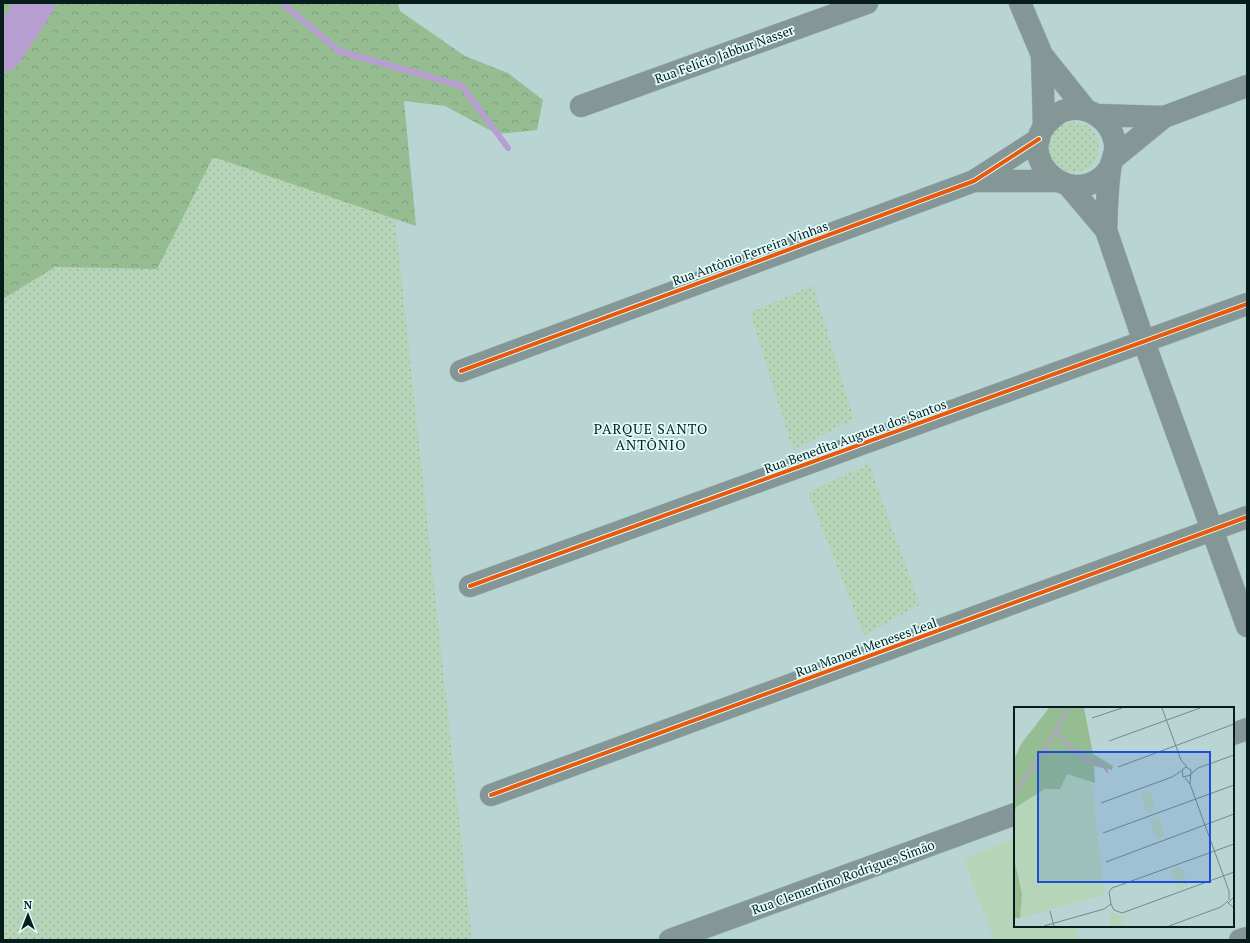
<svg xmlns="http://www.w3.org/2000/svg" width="1250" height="943" font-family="'PT Serif',serif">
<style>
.grass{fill:url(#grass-dots)}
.forest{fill:url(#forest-crowns)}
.park{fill:#b6d4b7}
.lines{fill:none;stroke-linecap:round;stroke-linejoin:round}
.stream{stroke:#b69ed0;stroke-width:6}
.river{stroke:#b69ed0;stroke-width:38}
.minor-casing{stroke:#9bb1b0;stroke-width:23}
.minor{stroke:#849696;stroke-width:22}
.cycleway-casing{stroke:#e2fdfc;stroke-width:6}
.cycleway{stroke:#e8590c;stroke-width:4}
.labels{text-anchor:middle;stroke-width:3.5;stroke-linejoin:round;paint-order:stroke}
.street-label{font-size:13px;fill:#071d1c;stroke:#e2fdfc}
.neighbourhood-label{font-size:14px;letter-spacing:1px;fill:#071d1c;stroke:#e2fdfc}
.inset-river{fill:none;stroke:#b69ed0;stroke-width:2}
.inset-road{fill:none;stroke:#718b8a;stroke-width:1}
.view{fill:#1d4ed8;fill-opacity:0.15;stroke:#1d4ed8;stroke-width:2}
.inset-edge{fill:none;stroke:#071d1c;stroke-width:2}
</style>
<defs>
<pattern id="grass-dots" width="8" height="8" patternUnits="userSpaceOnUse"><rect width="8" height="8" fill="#b6d4b7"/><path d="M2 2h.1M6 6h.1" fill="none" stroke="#9bb69d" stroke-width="1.8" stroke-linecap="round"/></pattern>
<pattern id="forest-crowns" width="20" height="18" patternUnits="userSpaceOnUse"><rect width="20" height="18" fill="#96bc92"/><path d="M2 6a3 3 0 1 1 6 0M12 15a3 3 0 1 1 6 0" fill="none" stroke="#80a17d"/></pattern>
</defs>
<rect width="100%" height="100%" fill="#b8d5d4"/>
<path class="grass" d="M1049 147a25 25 0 1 1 50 0a25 25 0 1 1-50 0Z
M213,157l182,61 77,722h-469v-641l52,-32 102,2z
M813,285l41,134 -61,31 -43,-137z
M869,464l51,141 -56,30 -56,-143z"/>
<path class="forest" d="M3,3h395l2,8 65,45 43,17 35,27 -6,30 -40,4 -52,-28 -41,-5 12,125 -203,-69 -56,112 -102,-2 -52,32z"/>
<path class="park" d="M1015,838v88h60l4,14h-85l-30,-81z"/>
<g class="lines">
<path class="stream" d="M282,3l57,48 123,35 46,62"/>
<path class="river" d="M3,53l33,-50"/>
<g class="minor-casing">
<path id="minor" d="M1020,3l22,52 44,55
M1042,55l2,72
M581,106l286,-103
M1097,115l67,2
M1115,157l49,-40 83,-31
M974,181h83
M1068,185l38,45 38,112 103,284
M1106,230c1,-20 1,-41 4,-60 1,-10 7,-17 5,-27 -4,-24 -29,-40 -52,-32 -7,3 -12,8 -17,13 -29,35 21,82 56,53 3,-2 5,-6 8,-9
M461,371l513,-190 65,-42
M470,586l777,-282
M1233,734l14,-5
M491,795l756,-278
M670,940l345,-126
M1240,940l7,-2"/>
</g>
<use href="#minor" class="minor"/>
<g class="cycleway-casing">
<path id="cycleway" d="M461,371l513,-190 65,-42
M470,586l777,-282
M491,795l756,-278"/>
</g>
<use href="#cycleway" class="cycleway"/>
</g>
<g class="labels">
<g class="street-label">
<text transform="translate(724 54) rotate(-20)" y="5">Rua Felício Jabbur Nasser</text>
<text transform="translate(750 253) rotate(-20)" y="5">Rua Antônio Ferreira Vinhas</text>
<text transform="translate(855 436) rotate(-20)" y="5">Rua Benedita Augusta dos Santos</text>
<text transform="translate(866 647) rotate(-20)" y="5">Rua Manoel Meneses Leal</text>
<text transform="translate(843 877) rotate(-20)" y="5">Rua Clementino Rodrigues Simão</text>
</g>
<g class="neighbourhood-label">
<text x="651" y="434">PARQUE SANTO<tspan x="651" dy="16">ANTÔNIO</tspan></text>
</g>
</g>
<g transform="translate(1014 707)">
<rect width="220" height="220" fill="#b8d5d4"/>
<path d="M53,67l25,8 12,113 -84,23 2,-24 -8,-35v-44l2,-8 29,-18h15zM136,84l5,19 -8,4 -6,-19zM144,109l7,19 -8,5 -8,-20z" fill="#b6d4b7"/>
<path d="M35,1h35l9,46 20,12 -1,4 -18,-4 1,17 -28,-9 -7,15h-15l-29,18 -2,8v-55l7,-16zM0,152l8,35 -2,24h-6z" fill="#96bc92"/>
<path d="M167,159l7,19 -11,3 -6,-18zM95,204l12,6 3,9h-13z" fill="#b6d4b7"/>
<path class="inset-river" d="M42,23l9,13 20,16 17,5 6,9M0,87l36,-53 18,-33"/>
<path class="inset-road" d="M148,1l19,52 6,7M78,11l30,-10M95,34l91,-33M104,60l116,-43M177,67l7,-6 36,-13M171,71l5,6 39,107v9M176,77l1,-14 -5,-3 -4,3 1,7 8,-2M87,96l71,-26 9,-6M89,126l131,-48M220,137l-122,44 -3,4 2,12 3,6 8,3 112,-41M92,155l128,-48M220,190l-6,6 6,5M36,204l4,15M30,219l60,-17 7,-5M155,219l52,-19 7,-6"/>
<path class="view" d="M24,45h172v130h-172z"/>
<rect width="220" height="220" class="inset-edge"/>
</g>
<rect width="1250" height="943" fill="none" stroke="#071d1c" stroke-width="8"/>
<g transform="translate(28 915)" stroke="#e2fdfc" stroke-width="3" paint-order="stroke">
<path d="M0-3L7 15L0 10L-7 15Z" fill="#071d1c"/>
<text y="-6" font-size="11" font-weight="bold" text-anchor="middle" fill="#071d1c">N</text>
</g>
</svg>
